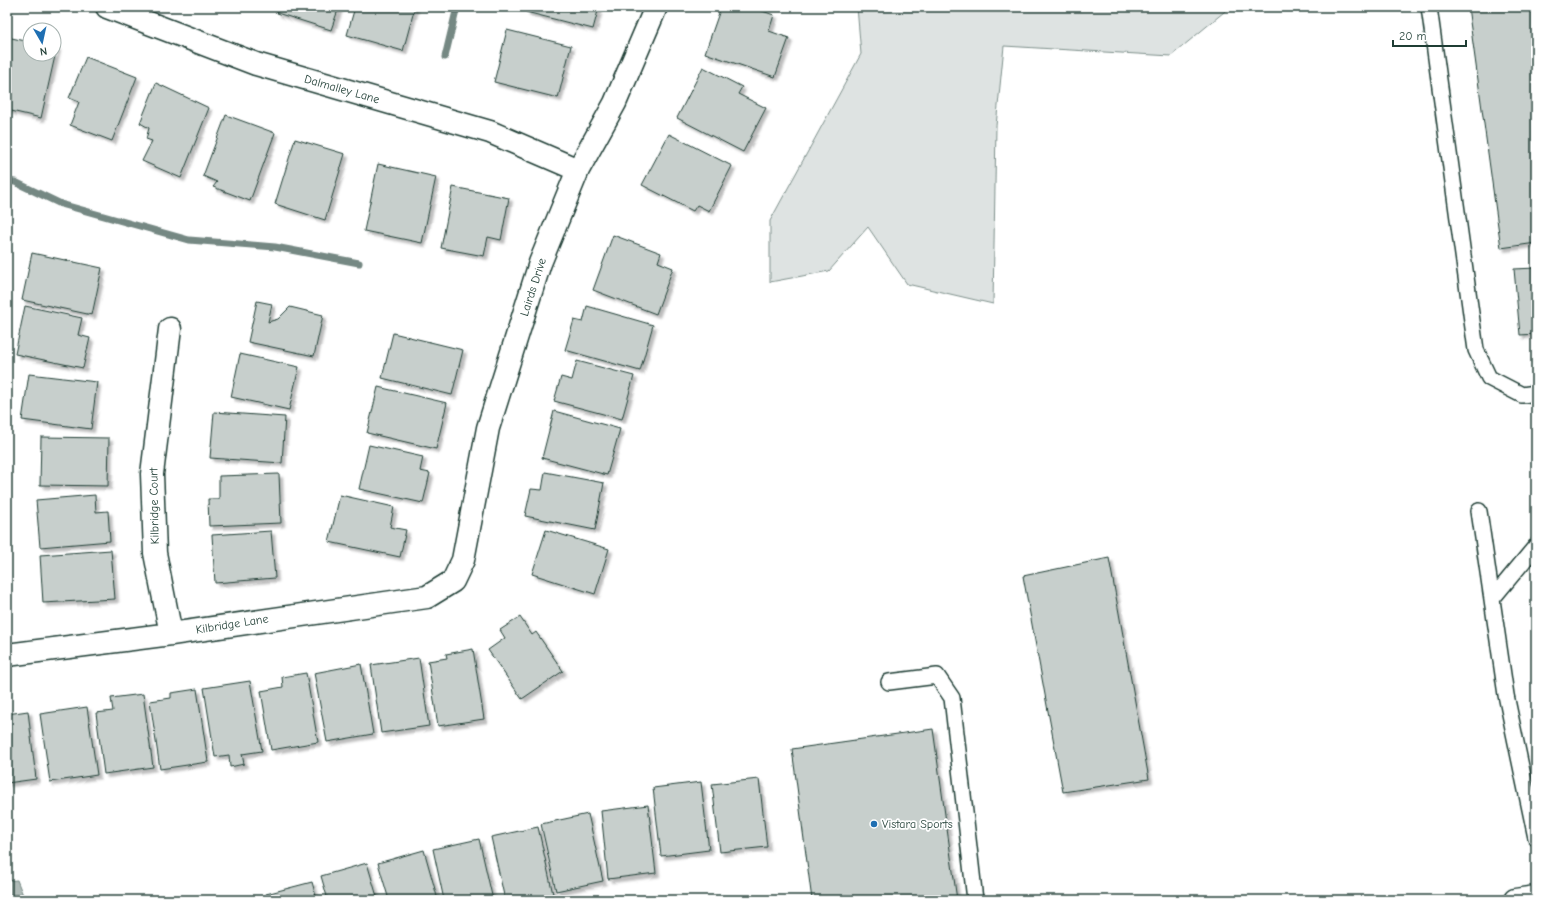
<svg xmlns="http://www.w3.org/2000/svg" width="1543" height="907" font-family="'Comic Neue',sans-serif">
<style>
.green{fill:#dee3e2;stroke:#7e908b}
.water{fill:#afbab7;stroke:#758883}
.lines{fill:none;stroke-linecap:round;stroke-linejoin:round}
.stream{stroke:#758883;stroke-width:7}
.building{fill:#c7cfcc;stroke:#1f3d34;filter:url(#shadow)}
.lane-casing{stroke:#1f3d34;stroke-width:18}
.street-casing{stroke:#1f3d34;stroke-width:25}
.secondary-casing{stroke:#1f3d34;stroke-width:25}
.lane{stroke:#fff;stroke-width:15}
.street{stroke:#fff;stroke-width:22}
.secondary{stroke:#fff;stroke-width:22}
.poi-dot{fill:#1f6fb2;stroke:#fff;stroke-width:1.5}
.labels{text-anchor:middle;stroke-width:3.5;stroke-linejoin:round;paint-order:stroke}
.street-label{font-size:12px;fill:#1f3d34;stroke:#fff}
.poi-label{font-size:12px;fill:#1f3d34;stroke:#fff;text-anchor:start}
</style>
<defs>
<filter id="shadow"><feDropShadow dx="3.5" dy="3.5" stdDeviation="1" flood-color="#0004"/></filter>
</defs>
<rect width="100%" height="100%" fill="#fff"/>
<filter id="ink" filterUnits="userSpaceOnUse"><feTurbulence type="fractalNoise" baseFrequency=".025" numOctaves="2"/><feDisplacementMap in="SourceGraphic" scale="8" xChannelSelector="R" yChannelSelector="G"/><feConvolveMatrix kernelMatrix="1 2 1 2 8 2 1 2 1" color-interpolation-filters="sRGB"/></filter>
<g filter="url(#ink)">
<path class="green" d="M857,7h373l-59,49 -167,-10 -8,80 -3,178 -86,-20 -39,-57 -39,44 -59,11v-61l91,-167z"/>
<path class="water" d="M17,880l8,20h-18v-19z"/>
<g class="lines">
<path class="stream" d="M445,57l12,-50
M7,181l8,1 46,22 128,36 86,7 84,16"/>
</g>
<path class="building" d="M279,7h60l-8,23 -54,-17z
M355,7h60l-12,44 -56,-16z
M527,7h72l-6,22 -67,-17z
M721,7h30l23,8 -5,16 20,7 -14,39 -70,-24z
M1468,7h68v236l-35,5z
M507,30l64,16 -13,52 -64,-16z
M7,37l23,5v12h24v-7h3l-16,71 -34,-8z
M86,57l51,20 -25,64 -42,-16 9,-23 -10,-4z
M703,67l39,20 -4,7 28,14 -23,44 -66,-34z
M156,83l53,25 -28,70 -39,-17 10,-20 -6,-2 3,-11 -9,-5z
M226,115l49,18 -25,68 -37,-14 4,-5 -14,-6z
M669,134l63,32 -23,45 -12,-6 -4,6 -51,-26z
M295,139l50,15 -20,66 -50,-16z
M378,164l58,13 -14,66 -58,-12z
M453,187l56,11 -8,42 -13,-3 -4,19 -43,-8z
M613,235l48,18 -3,9 15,6 -17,46 -63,-24z
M32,253l70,15 -10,47 -70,-15z
M1536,268v66l-16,1 -6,-66z
M257,301l15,3 -4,18 10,-3 12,-12 33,8 -9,41 -66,-14z
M25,306l57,12 -4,17 12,3 -7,30 -68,-14z
M587,306l66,19 -13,46 -75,-21 9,-30 9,2z
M393,333l70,17 -11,45 -70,-17z
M240,354l59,13 -10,43 -58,-13z
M577,361l57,15 -12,43 -68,-18 7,-24 11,3z
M29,374l68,8 -6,47 -69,-9z
M378,387l69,16 -11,46 -69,-16z
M554,411l66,18 -13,46 -65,-17z
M214,412l71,5 -3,46 -72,-5z
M41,437l68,1 -1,48 -68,-1z
M369,445l54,12 -3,14 10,2 -7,30 -64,-14z
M545,472l59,11 -9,47 -70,-14 6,-27 11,1z
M279,474l2,49 -72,3 -1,-27h11v-23z
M95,495l1,17 12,-1 2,30 -70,6 -4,-47z
M340,495l54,12 -4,20 16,3 -6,27 -71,-15z
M546,530l63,19 -14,45 -63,-20z
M271,531l4,47 -60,5 -3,-48z
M111,550l4,49 -72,4 -3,-48z
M1109,558l40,221 -86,13 -40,-216z
M520,617l12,18 4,-3 27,39 -41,28 -34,-49 17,-12 -5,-8z
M473,649l11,70 -46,7 -10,-65 19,-3 -1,-4z
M419,658l10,68 -48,7 -10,-68z
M361,664l12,70 -46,8 -13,-69z
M306,673l12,69 -47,8 -10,-59 22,-4 -1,-10z
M250,681l12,70 -20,3 2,10 -14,3 -1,-12 -14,2 -11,-69z
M197,689l11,73 -48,7 -10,-68 21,-3v-5z
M143,694l10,73 -49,7 -8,-61 17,-2 -2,-13z
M87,707l10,68 -47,7 -10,-68z
M28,711l8,68 -29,4v-69z
M933,729l24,171h-145l-20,-151z
M759,779l8,68 -47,5 -8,-68z
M701,782l8,68 -48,6 -8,-68z
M648,805l8,68 -48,6 -7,-68z
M588,814l15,67 -47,10 -15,-67z
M538,827l15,67 -28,6h-20l-14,-63z
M479,839l14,61h-49l-11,-51z
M424,850l14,50h-49l-11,-37z
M367,863l11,37h-50l-7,-24z
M312,882l5,18h-49l-2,-6z"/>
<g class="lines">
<g class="lane-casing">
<path id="lane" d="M1429,7l47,343 13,28 33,17 14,-2
M1479,511l27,184 30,143
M1492,599l44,-53
M889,682l48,-6 15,22 23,202"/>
</g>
<g class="street-casing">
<path id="street" d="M107,7l149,57 234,68 88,38
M170,329l-18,145 3,79 16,81
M7,655l164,-21 256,-37 26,-16 10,-21 25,-132 52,-165 38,-93 37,-67 41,-96"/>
</g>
<g class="secondary-casing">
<path id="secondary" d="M1515,900l21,-3"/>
</g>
<use href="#lane" class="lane"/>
<use href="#street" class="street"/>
<use href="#secondary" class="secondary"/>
</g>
</g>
<circle class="poi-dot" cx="874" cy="824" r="4"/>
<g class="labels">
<g class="street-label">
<text transform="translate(342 89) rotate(16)" y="4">Dalmalley Lane</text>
<text transform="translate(533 287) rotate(-72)" y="4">Lairds Drive</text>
<text transform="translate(154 506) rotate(-91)" y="4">Kilbridge Court</text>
<text transform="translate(232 624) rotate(-9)" y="4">Kilbridge Lane</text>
</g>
<g class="poi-label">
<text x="882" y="828">Vistara Sports</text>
</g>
</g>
<rect width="1543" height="907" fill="none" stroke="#fff" stroke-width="24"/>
<rect x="12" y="12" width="1519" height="883" fill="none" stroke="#1f3d34" stroke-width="1.5" filter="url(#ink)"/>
<g transform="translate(42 42) rotate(171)"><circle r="19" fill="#ffffff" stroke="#a5b1ae"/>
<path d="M0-3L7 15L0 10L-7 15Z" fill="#1f6fb2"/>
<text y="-6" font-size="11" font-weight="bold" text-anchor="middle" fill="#1f3d34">N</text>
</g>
<path d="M1393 40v6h73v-6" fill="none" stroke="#1f3d34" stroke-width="2"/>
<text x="1399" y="40" font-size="12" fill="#1f3d34" stroke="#ffffff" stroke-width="3" paint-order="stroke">20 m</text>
</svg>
